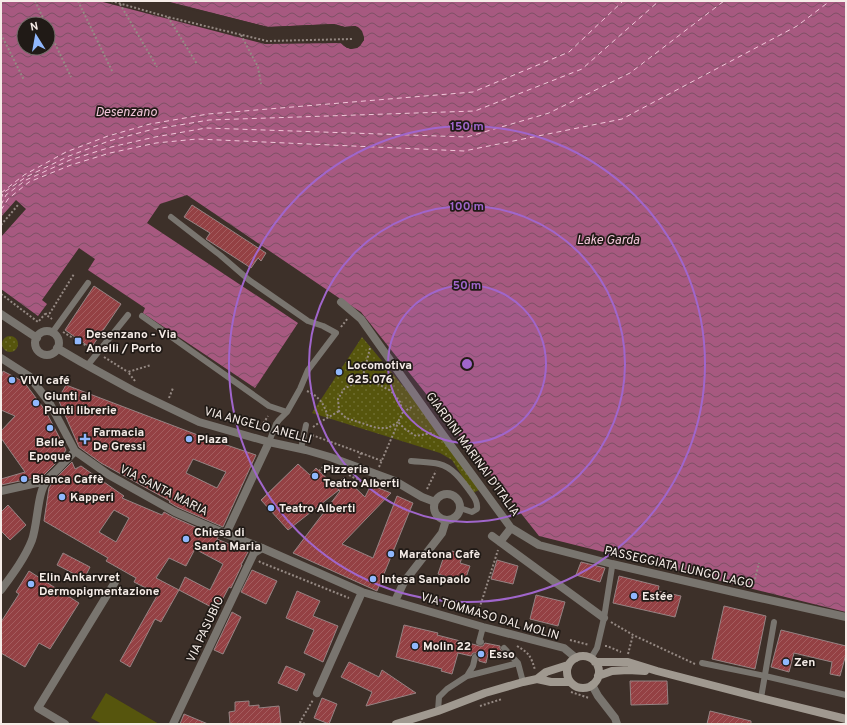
<svg xmlns="http://www.w3.org/2000/svg" width="847" height="725" font-family="Overpass,sans-serif">
<style>
.green{fill:url(#green-dots)}
.pitch{fill:#56550d}
.water{fill:url(#water-waves);fill-rule:evenodd}
.pier{fill:#3d3029}
.lines{fill:none;stroke-linecap:round;stroke-linejoin:round}
.ferry{stroke:#f1c5d8;stroke-width:1;stroke-dasharray:5 4;stroke-linecap:butt}
.building{fill:url(#building-hatch);stroke:#968383;fill-rule:evenodd}
.path{stroke:#958983;stroke-width:2;stroke-dasharray:2 2;stroke-linecap:butt}
.service{stroke:#79756f;stroke-width:6}
.pedestrian{stroke:#79756f;stroke-width:8}
.minor{stroke:#79756f;stroke-width:8}
.secondary{stroke:#a09990;stroke-width:8}
.ring{fill:none;stroke:#a066cb;stroke-width:2}
.poi-dot{fill:#90b8fd;stroke:#201a16;stroke-width:1.5}
.labels{text-anchor:middle;stroke-width:3.5;stroke-linejoin:round;paint-order:stroke}
.poi-label{font-size:12px;font-weight:bold;fill:#f5ece7;stroke:#201a16;text-anchor:start}
.street-label{font-size:12px;fill:#f5ece7;stroke:#201a16}
.water-label{font-size:13px;font-style:italic;fill:#f1c5d8;stroke:#201a16}
.centre{fill:#a066cb;stroke:#201a16;stroke-width:2}
.ring-label{font-size:12px;text-anchor:middle;font-weight:bold;fill:#a066cb;stroke:#201a16;stroke-width:3.5;stroke-linejoin:round;paint-order:stroke}
</style>
<defs>
<pattern id="green-dots" width="8" height="8" patternUnits="userSpaceOnUse"><rect width="8" height="8" fill="#56550d"/><path d="M2 2h.1M6 6h.1" fill="none" stroke="#6f6e30" stroke-width="1.8" stroke-linecap="round"/></pattern>
<pattern id="water-waves" width="16" height="10" patternUnits="userSpaceOnUse"><rect width="16" height="10" fill="#a75980"/><path d="M0 5q4-4 8 0t8 0" fill="none" stroke="#7d5165"/></pattern>
<pattern id="building-hatch" width="6" height="6" patternUnits="userSpaceOnUse"><rect width="6" height="6" fill="#944144"/><path d="M-1 1l2-2M0 6l6-6M5 7l2-2" fill="none" stroke="#a45d5f"/></pattern>
</defs>
<rect width="100%" height="100%" fill="#3d3029"/>
<path class="green" d="M2 344a8 8 0 1 1 16 0a8 8 0 1 1-16 0Z
M362,337l66,79 53,73 -8,4 -21,-33 -12,-7 -128,-40z"/>
<path class="pitch" d="M106,693l53,31h-57l-11,-6z"/>
<path class="water" d="M1,1h98l166,43 76,-1 6,5h10l7,-8 -4,-11 -5,-3 -10,1 -11,-3 -66,3 -102,-26h680v611l-307,-76 -178,-224 -19,-12 -155,-105 -27,9 -13,19 151,100 -43,65 -112,-75 2,-5 -57,-38 7,-11 -16,-11 -37,52 5,4 -9,12 -37,-27v-52l25,-28 -10,-9 -15,17zM24,24h24v24h-24z"/>
<path class="pier" d="M164,1l104,26 65,-3 12,3 10,-1 3,1 4,4 2,6v3l-4,6 -3,2 -5,1h-2l-6,-3 -3,-3 3,-1 4,4 4,1 7,-2 3,-5 -2,-8 -6,-4 -9,1 -11,-3 -66,3 -103,-26z"/>
<g class="lines">
<path class="ferry" d="M1,193l23,-18 42,-23 42,-16 42,-12 58,-10 265,-22 96,-40 54,-51
M1,199l2,-6 23,-16 43,-21 40,-15 41,-11 59,-10 266,-9 107,-42 77,-68
M1,205l5,-10 20,-15 44,-20 41,-13 44,-10 51,-9 261,9 82,-24 81,-40 94,-72
M1,210l7,-11 21,-17 42,-17 39,-12 46,-10 41,-4 267,12 158,-32 175,-93 33,-25"/>
</g>
<path class="building" d="M192,205l74,48 -5,8 -3,-3 -7,10 -45,-29 4,-6 -26,-16z
M94,286l27,18 -30,44 -26,-18z
M3,371l21,11 21,28 21,40 -2,3 1,1 -22,22 -42,9v-6l24,-7 -24,-34v-7l14,-15 -14,-6v-32z
M66,385l137,52 53,18 -33,72 -46,-20 -8,-5 1,-1 -69,-38 -22,-16 -21,-48zM193,459l33,13 -9,16 -31,-15z
M72,462l3,7 6,-3 43,30 -2,2 40,17 2,-3 9,5 45,20 -1,2 31,13 -7,13h1l-11,23 -2,-1 -12,23 -38,-20 -18,32 -6,-3 -25,48 -10,-6 38,-67 -24,-12 2,-4 -30,-17 2,-3 -64,-37 5,-33 4,-7zM114,510l15,8 -13,24 -17,-10zM195,549l28,15 -13,26 -25,-13 -6,13 -23,-12 13,-20 17,8z
M298,464l12,11 6,-7 23,22 -51,40 -27,-30z
M344,477l21,20 6,-12 20,8 -49,51 31,14 24,-62 16,7 -36,88 -84,-38 47,-62 -5,-5z
M8,505l18,20 -16,15 -9,-9v-19z
M452,551l11,4 -3,8 10,3 -6,17 -26,-9 6,-18 5,2z
M63,553l27,14 -6,12 -27,-14z
M497,560l21,6 -5,18 -22,-5z
M581,562l24,6 -5,14 -24,-7z
M252,570l25,11 -11,23 -25,-12z
M29,571l50,32 -29,46 -11,-6 -14,24 -24,-14v-31l18,-28 -3,-2z
M619,576l40,10 -1,5 23,5 -6,21 -62,-14z
M297,591l23,10 -7,15 25,10 -15,36 -19,-9 10,-23 -28,-12z
M536,595l29,7 -7,24 -28,-7z
M724,606l42,10 -11,53 -43,-10z
M232,612l9,5 -18,37 -9,-4z
M404,625l34,8 -1,2 39,10 3,1h4l2,-3 15,3v3l3,4 -2,5 -13,-4 -2,9 -7,-2v-5l-3,-3h-3l-2,3 -13,-3 -6,21 -11,-3 1,-2 -46,-12z
M781,630l65,16v8l-6,22 -10,-2 2,-12 -38,-9 -5,19 -18,-5z
M349,662l30,15 3,-7 34,23 -50,13 6,-14 -31,-15z
M286,666l19,8 -8,17 -19,-8z
M630,681h37l1,23 -37,1z
M322,698l15,6 -8,20 -15,-6z
M249,701v5l10,-1v3l20,-2 2,18h-51l-1,-12 6,-1v-9z
M710,711l41,10v3h-44z
M184,714l24,10h-28z"/>
<g class="lines">
<path class="path" d="M35,1l11,23
M78,1l35,72
M111,1l57,16 99,24 86,-2
M120,4l37,63
M168,17l29,47
M48,29l23,48
M1,34l23,46
M241,35l17,32 3,17
M1,225l17,-20
M1,294l37,28 7,-8 7,5
M45,314l5,-1 24,-39
M341,327l7,-9
M63,332l29,17
M370,348l-8,32 -9,4 -9,5 -6,10 1,12 7,7 31,10h11l10,-6
M104,357l24,15
M362,380l16,4 13,7 9,11 3,10 -5,10 7,7 11,7 16,-3
M135,381l-7,-9 23,-7
M307,391c13,6 17,13 21,26
M169,398l4,-10
M403,412l9,-5
M313,427l7,-5 19,-11
M259,430l9,-14
M312,435l49,18 -2,5
M361,453l21,8
M379,467l19,-44
M319,471l7,-7
M349,475l13,7 4,-2
M427,489l9,-18
M259,561l1,1 89,36
M753,587l6,-24
M477,616l21,-66
M611,622l22,13 62,29
M570,640l19,5
M517,646c12,7 14,10 18,24
M605,646h2l14,6
M628,654l5,-19
M571,692l18,6
M480,706l22,-7
M305,724l-5,-2 13,-22"/>
<path class="service" d="M171,217l49,38 29,25 59,41 15,5 13,7 -28,37 -8,19 -13,23 -8,8 -3,4 -7,18
M142,316l127,90 18,6
M52,333l36,-50
M87,366l41,-51
M301,449l5,-24
M411,461c9,1 19,1 28,3 13,3 22,15 30,26 4,6 9,11 8,19l-5,3 -12,-4
M481,642h-2l4,-15
M504,648l14,15 5,19
M591,658l6,-10 7,-30 8,-51
M702,663l63,13 81,19
M467,676l51,-13
M761,698l13,-76
M438,711l1,-14 8,-8 20,-13 6,-10 2,-9"/>
<path class="pedestrian" d="M341,302l20,17 80,113 70,96 28,17 73,19 139,32 95,21
M1,358l28,18 20,26 26,49 34,24 66,37 51,22 36,14
M58,469l17,-18
M226,534l43,-92
M492,536l112,82
M500,542l11,-14"/>
<path class="minor" d="M1,314l36,24
M35 343a12 12 0 1 1 24 0a12 12 0 1 1-24 0Z
M57,348l24,14 51,28 67,32 70,20 37,8 24,7 65,24 27,16 13,5
M1,491l45,-10
M434 507a13 13 0 1 1 26 0a13 13 0 1 1-26 0Z
M1,590c11,-15 24,-32 31,-50 6,-17 5,-47 15,-60 3,-4 7,-7 11,-11
M395,601l9,-19 38,-49 4,-13
M592,685l6,11 17,22 2,6
M317,693l45,-101
M65,724l-27,-16 77,-126
M173,724l81,-171 8,-5 100,44 121,35 81,21 12,10"/>
<path class="secondary" d="M567 672a16 16 0 1 1 32 0a16 16 0 1 1-32 0Z
M595,662h33l29,9 104,27 85,21
M598,676l14,-5 16,-1 17,1
M537,679l9,-7 22,-7
M396,724l42,-13 47,-18 38,-11 14,-3 14,3h19"/>
</g>
<circle cx="467" cy="364" r="79" fill="#a066cb" fill-opacity=".12"/>
<g class="ring">
<circle cx="467" cy="364" r="79"/>
<circle cx="467" cy="364" r="158"/>
<circle cx="467" cy="364" r="238"/>
</g>
<g class="poi-dot">
<rect x="74" y="337" width="8" height="8" rx="2"/>
<circle cx="339" cy="372" r="4"/>
<circle cx="12" cy="380" r="4"/>
<circle cx="36" cy="403" r="4"/>
<circle cx="50" cy="428" r="4"/>
<path d="M83 433h4v4h4v4h-4v4h-4v-4h-4v-4h4z"/>
<circle cx="189" cy="439" r="4"/>
<circle cx="315" cy="476" r="4"/>
<circle cx="24" cy="479" r="4"/>
<circle cx="62" cy="497" r="4"/>
<circle cx="271" cy="508" r="4"/>
<circle cx="186" cy="539" r="4"/>
<circle cx="391" cy="554" r="4"/>
<circle cx="373" cy="579" r="4"/>
<circle cx="31" cy="584" r="4"/>
<circle cx="634" cy="596" r="4"/>
<circle cx="415" cy="646" r="4"/>
<circle cx="481" cy="654" r="4"/>
<circle cx="786" cy="662" r="4"/>
</g>
<g class="labels">
<g class="poi-label">
<text x="86" y="338">Desenzano - Via<tspan x="86" dy="14">Anelli / Porto</tspan></text>
<text x="347" y="369">Locomotiva<tspan x="347" dy="14">625.076</tspan></text>
<text x="20" y="384">VIVI café</text>
<text x="44" y="400">Giunti al<tspan x="44" dy="14">Punti librerie</tspan></text>
<text x="93" y="436">Farmacia<tspan x="93" dy="14">De Gressi</tspan></text>
<text x="197" y="443">Plaza</text>
<text x="50" y="446" text-anchor="middle">Belle<tspan x="50" dy="14">Epoque</tspan></text>
<text x="323" y="473">Pizzeria<tspan x="323" dy="14">Teatro Alberti</tspan></text>
<text x="32" y="483">Bianca Caffè</text>
<text x="70" y="501">Kapperi</text>
<text x="279" y="512">Teatro Alberti</text>
<text x="194" y="536">Chiesa di<tspan x="194" dy="14">Santa Maria</tspan></text>
<text x="399" y="558">Maratona Cafè</text>
<text x="39" y="581">Elin Ankarvret<tspan x="39" dy="14">Dermopigmentazione</tspan></text>
<text x="381" y="583">Intesa Sanpaolo</text>
<text x="642" y="600">Estée</text>
<text x="423" y="650">Molin 22</text>
<text x="489" y="658">Esso</text>
<text x="794" y="666">Zen</text>
</g>
<g class="street-label">
<text transform="translate(258 425) rotate(15)" y="4">VIA ANGELO ANELLI</text>
<text transform="translate(473 454) rotate(54)" y="4">GIARDINI MARINAI D'ITALIA</text>
<text transform="translate(164 490) rotate(27)" y="4">VIA SANTA MARIA</text>
<text transform="translate(679 567) rotate(13)" y="4">PASSEGGIATA LUNGO LAGO</text>
<text transform="translate(490 616) rotate(16)" y="4">VIA TOMMASO DAL MOLIN</text>
<text transform="translate(205 629) rotate(-65)" y="4">VIA PASUBIO</text>
</g>
<g class="water-label">
<text x="126" y="116">Desenzano</text>
<text x="608" y="244">Lake Garda</text>
</g>
</g>
<circle cx="467" cy="364" r="6" class="centre"/>
<g class="ring-label">
<text x="467" y="130">150 m</text>
<text x="467" y="210">100 m</text>
<text x="467" y="289">50 m</text>
</g>
<rect width="847" height="725" fill="none" stroke="#f5ece7" stroke-width="4"/>
<g transform="translate(36 36) rotate(349)"><circle r="19" fill="#201a16" stroke="#756e6a"/>
<path d="M0-3L7 15L0 10L-7 15Z" fill="#90b8fd"/>
<text y="-6" font-size="11" font-weight="bold" text-anchor="middle" fill="#f5ece7">N</text>
</g>
</svg>
